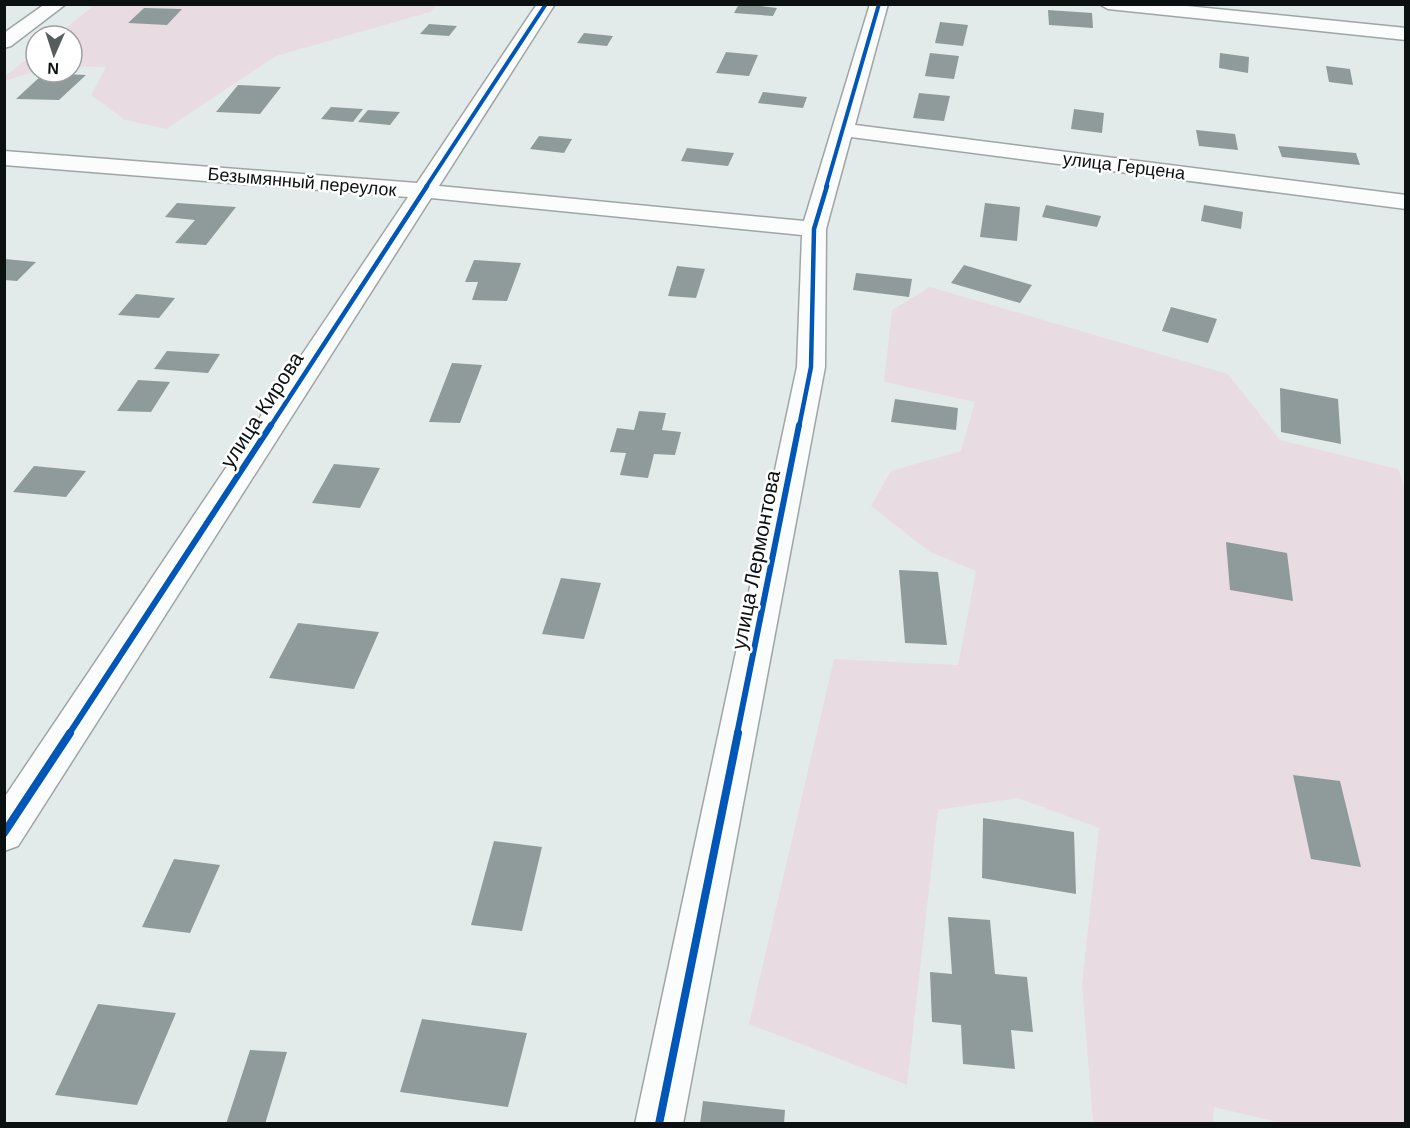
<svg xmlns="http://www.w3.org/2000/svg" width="1410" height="1128" font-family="Helvetica,sans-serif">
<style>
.green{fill:#e8dce2}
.building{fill:#8e9b9a}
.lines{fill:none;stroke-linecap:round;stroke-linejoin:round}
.minor-casing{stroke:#9fa5a5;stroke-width:3}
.minor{fill:#fbfcfc;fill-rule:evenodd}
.cycleway-far3-casing{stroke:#fff;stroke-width:6}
.cycleway-far2-casing{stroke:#fff;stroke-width:8}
.cycleway-far1-casing{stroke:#fff;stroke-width:10}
.cycleway-casing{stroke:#fff;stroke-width:11}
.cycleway-far3{stroke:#0057b8;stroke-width:4}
.cycleway-far2{stroke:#0057b8;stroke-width:4.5}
.cycleway-far1{stroke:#0057b8;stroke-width:6}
.cycleway{stroke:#0057b8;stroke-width:8}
.labels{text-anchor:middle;stroke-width:5;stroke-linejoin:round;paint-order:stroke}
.far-street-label{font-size:18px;fill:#0b1110;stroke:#fff}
.street-label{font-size:21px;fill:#0b1110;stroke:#fff}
</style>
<rect width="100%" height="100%" fill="#e2ebea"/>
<path class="green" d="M94,5h343l-7,7 -154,44 -110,73 -41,-9 -34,-25 15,-28 -34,-1v-30h-16z
M36,52v19l-31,10v-5z
M930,287l298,87 52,66 118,29 8,21 -1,633h-124l-67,-16 -1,16h-120l-11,-139 17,-156 -81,-30 -80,12 -31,275 -158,-61 85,-365 124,6 18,-94 -46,-19 -59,-46 20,-35 70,-20 14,-49 -91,-20 8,-72z"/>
<path class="building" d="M739,4h6l32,4 -4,8 -39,-3z
M144,8l38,1 -15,16 -39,-2z
M1048,10l44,3 1,15 -44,-3z
M940,22l28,3 -5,21 -28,-3z
M429,24l28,2 -8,10 -29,-2z
M584,33l29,3 -6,10 -30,-3z
M726,52l32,3 -9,21 -33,-3z
M930,53l29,3 -5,23 -29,-3z
M1220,53l29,4 -1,16 -29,-5z
M1326,66l24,3 3,16 -24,-3z
M44,73l42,2 -27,25 -43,-1z
M238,85l43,2 -21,27 -44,-2z
M763,92l44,5 -4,11 -45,-5z
M919,93l31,3 -6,25 -31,-3z
M331,107l32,2 -10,13 -32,-3z
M1074,109l30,4 -2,20 -31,-4z
M368,110l32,2 -10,13 -32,-3z
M1196,130l39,4 3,16 -39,-4z
M539,136l33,3 -8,14 -34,-4z
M1278,146l78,7 4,12 -78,-8z
M687,148l47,5 -6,13 -47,-5z
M177,203l59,4 -30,38 -31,-2 20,-23 -30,-3z
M985,203l35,4 -3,34 -37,-4z
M1046,205l55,11 -4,11 -55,-10z
M1204,205l39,7 -2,17 -40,-8z
M5,259l31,3 -19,19 -12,-1z
M474,260l47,3 -14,38 -35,-1 6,-18h-13z
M964,265l68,20 -12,18 -69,-20z
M677,266l28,3 -9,29 -28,-2z
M856,273l56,6 -3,18 -56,-7z
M136,294l39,4 -16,20 -41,-3z
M1171,307l46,12 -9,24 -46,-12z
M167,351l53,3 -12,19 -54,-4z
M452,363l30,2 -22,58 -31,-1z
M138,380l32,2 -19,30 -34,-1z
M1280,388l58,11 3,45 -60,-12z
M895,399l63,9 -2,22 -65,-8z
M639,411l27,2 -4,17 19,2 -6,23 -21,-1 -6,24 -28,-3 6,-22 -16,-1 7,-24 17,2z
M334,464l46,4 -20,40 -48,-5z
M34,466l52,5 -20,26 -53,-5z
M1226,542l61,11 6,48 -63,-11z
M899,570l39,2 9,73 -42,-2z
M561,578l40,5 -17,56 -42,-5z
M298,623l81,9 -25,57 -85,-11z
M1293,775l47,6 21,86 -50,-8z
M983,818l91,14 2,62 -94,-16z
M494,841l48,6 -20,84 -51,-6z
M174,859l46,6 -30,68 -48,-6z
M948,917l42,3 5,54 32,3 6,55 -22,-2 4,39 -52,-5 -2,-39 -29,-3 -2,-50 22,2z
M98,1004l78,9 -39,92 -82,-10z
M422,1019l105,14 -19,74 -108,-15z
M250,1050l37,2 -22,72h-39z
M703,1101l82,9 -1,14h-84z"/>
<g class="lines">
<g class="minor-casing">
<path id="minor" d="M45,4h21l-55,42 -7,2v-15z
M537,4h18l-116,182 365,35 66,-217h18l-33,121 551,70v14l-555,-72 -25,92 -1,138 -142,757h-48l162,-757 5,-132 -371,-37 -413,648 -14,5v-53l404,-601 -404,-32v-14l413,32z
M1099,4h68l239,24v12l-298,-31z"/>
</g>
<use href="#minor" class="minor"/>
<g class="cycleway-far3-casing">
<path id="cycleway-far3" d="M426,187l120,-183
M826,187l53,-183"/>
</g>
<g class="cycleway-far2-casing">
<path id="cycleway-far2" d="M270,427l157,-241
M799,427l12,-60 3,-138 13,-43"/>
</g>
<g class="cycleway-far1-casing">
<path id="cycleway-far1" d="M69,734l202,-309
M737,734l62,-309"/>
</g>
<g class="cycleway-casing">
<path id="cycleway" d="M4,833l66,-100
M659,1124l79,-391"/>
</g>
<use href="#cycleway-far3" class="cycleway-far3"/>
<use href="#cycleway-far2" class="cycleway-far2"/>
<use href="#cycleway-far1" class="cycleway-far1"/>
<use href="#cycleway" class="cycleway"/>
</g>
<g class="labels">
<g class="far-street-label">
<text transform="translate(1124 166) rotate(7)" y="6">улица Герцена</text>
<text transform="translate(302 182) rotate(5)" y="6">Безымянный переулок</text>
</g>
<g class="street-label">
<text transform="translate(262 410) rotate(-57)" y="7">улица Кирова</text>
<text transform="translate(756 560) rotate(-79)" y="7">улица Лермонтова</text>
</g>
</g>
<rect width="1410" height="1128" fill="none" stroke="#0b1110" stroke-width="12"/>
<g transform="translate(54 54) rotate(183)"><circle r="28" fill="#ffffff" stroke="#9da09f" stroke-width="1.5"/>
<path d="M0-4.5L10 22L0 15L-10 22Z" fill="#565d5c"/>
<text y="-9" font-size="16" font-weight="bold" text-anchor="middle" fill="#0b1110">N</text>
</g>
</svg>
